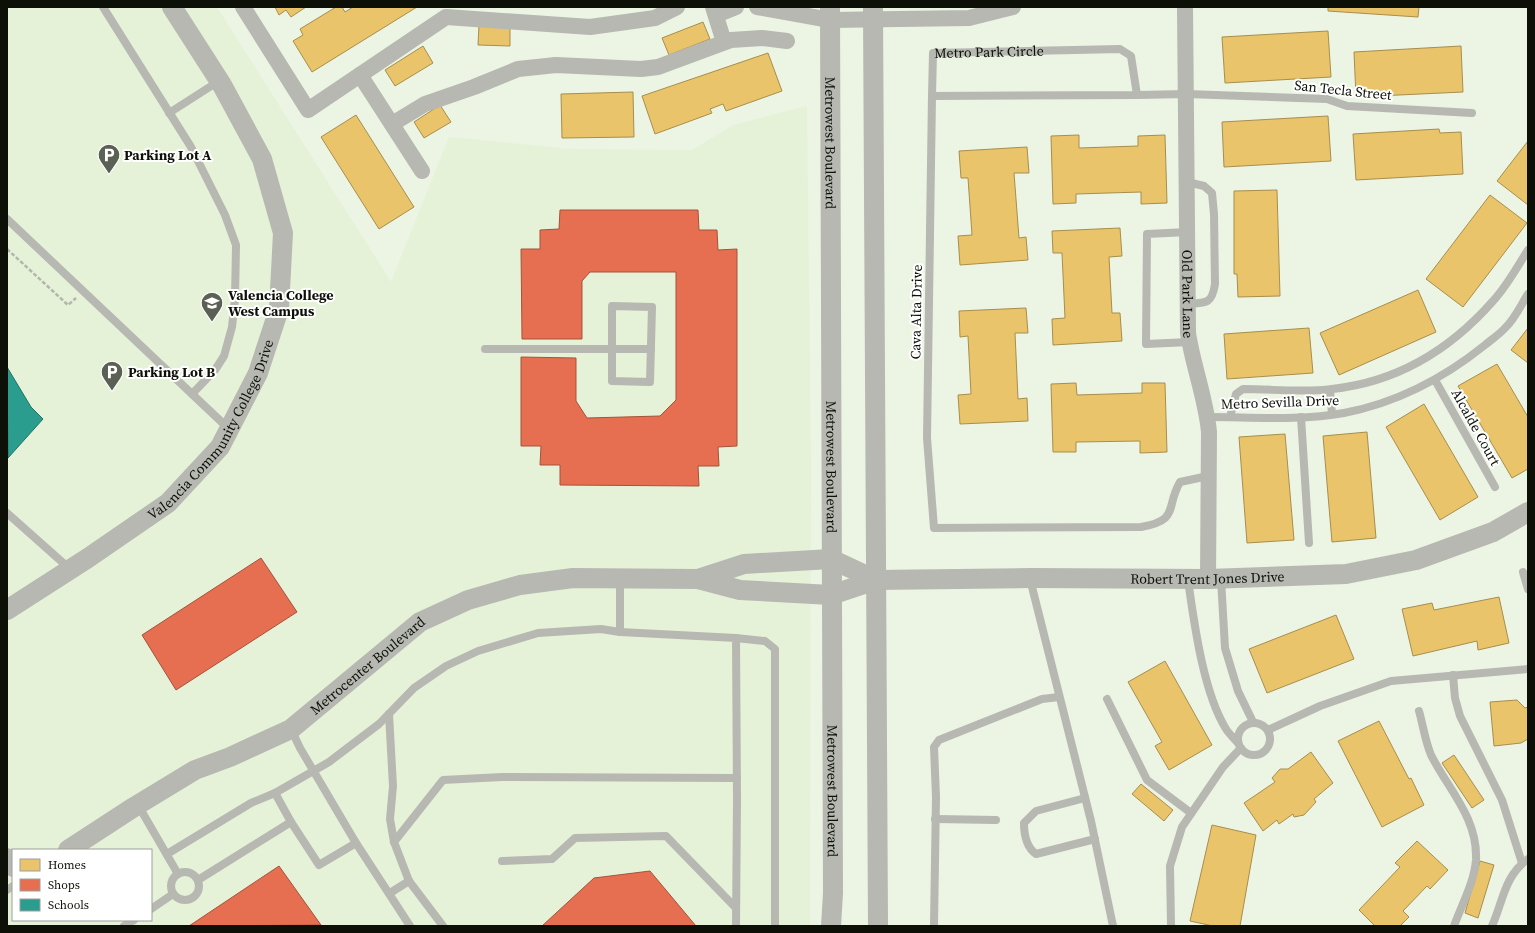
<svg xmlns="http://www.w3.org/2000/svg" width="1535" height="933" font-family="'Source Serif 4',serif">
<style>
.built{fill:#e5f2d8;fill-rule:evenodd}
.homes{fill:#e9c46a;stroke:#a78e4c}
.shops{fill:#e76f51;stroke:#a5523b}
.schools{fill:#2a9d8f;stroke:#217366}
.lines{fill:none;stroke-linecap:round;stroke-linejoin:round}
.path{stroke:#b3b6ae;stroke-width:2.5;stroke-dasharray:4 2;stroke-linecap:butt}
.service{stroke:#b6b8b1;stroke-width:8}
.minor{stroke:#b6b8b1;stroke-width:16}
.tertiary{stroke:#b6b8b1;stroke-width:20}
.labels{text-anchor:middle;stroke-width:4;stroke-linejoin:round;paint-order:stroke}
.street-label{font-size:14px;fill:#0c1007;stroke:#fff}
.poi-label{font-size:14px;font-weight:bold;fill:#0c1007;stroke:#fff;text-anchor:start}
</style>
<rect width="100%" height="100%" fill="#ecf4e4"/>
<path class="built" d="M7,7h210l174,275 58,-145 121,12 122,1 41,-25 74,-19 4,357 -1,463h-803zM13,850h138v70h-138z"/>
<path class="homes" d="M275,7h31l-15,10 -5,-7 -7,5z
M336,7h6l3,5 8,-5h64l-105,65 -19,-31 10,-6 -3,-6z
M1328,7h91l-1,10 -90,-6z
M703,22l7,17 -41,16 -7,-17z
M479,25l31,1v20l-32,-1z
M1328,31l3,46 -106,6 -3,-46z
M423,46l10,17 -38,23 -10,-16z
M1461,46l2,46 -107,5 -2,-45z
M768,53l14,38 -56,20 -3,-7 -13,5 2,4 -57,21 -13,-38z
M633,92l1,45 -72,1 -1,-44z
M440,105l11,17 -27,16 -10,-16z
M356,115l58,92 -35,22 -58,-92z
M1328,116l3,45 -107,6 -2,-45z
M1439,129l1,4 21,-1 2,42 -107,6 -3,-46z
M1079,135v13l59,-2v-10l27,-1 2,68 -26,1v-12l-65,2v9l-23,1 -2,-68z
M1528,141v64l-31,-24z
M1027,147l2,26h-15l5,65 7,-1 2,23 -68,5 -2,-29 14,-1 -4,-57h-7l-2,-27z
M1277,190l3,106 -42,1 -1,-23h-3v-83z
M1490,195l37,28 -64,84 -37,-28z
M1120,228l2,28 -13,1 3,56h8l2,28 -69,4 -1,-26 13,-1 -3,-65h-9l-1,-22z
M1418,290l18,42 -97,43 -19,-42z
M1026,308l2,25h-13l3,66 9,-1 1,23 -68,3 -2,-29 13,-1 -3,-58 -8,1 -1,-26z
M1309,328l4,45 -86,6 -3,-45z
M1528,328v35l-17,-13z
M1497,364l31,53v52l-16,9 -54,-92z
M1076,383l1,12 65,-2v-10h23l2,69 -27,1v-12l-64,1v10h-23l-2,-68z
M1424,404l54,93 -38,23 -54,-93z
M1367,432l9,106 -44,4 -9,-106z
M1285,434l9,106 -47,3 -8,-106z
M1499,597l10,46 -31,7 -1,-9 -64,15 -11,-47 30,-6 2,7z
M1336,615l18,44 -87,34 -18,-44z
M1165,661l47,84 -43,25 -14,-24 7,-4 -34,-60z
M1517,700l8,8 3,-1v32l-7,4 -27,3 -4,-44z
M1379,721l30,58 2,-1 13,27 -42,22 -44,-86z
M1311,752l22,31 -19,16 2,3 -12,13 -10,2 -1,-3 -14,10 -2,-4 -14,11 -19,-28 31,-21 -3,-4 8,-9h8z
M1454,755l30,45 -12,8 -30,-45z
M1141,784l32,26 -9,11 -32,-27z
M1212,825l44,10 -16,91h-27l-23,-5z
M1417,841l31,29 -18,19 -3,-3 -24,25 6,6 -9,9h-25l-16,-16 41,-43 -5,-4z
M1480,861l14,4 -16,53 -13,-5z"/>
<path class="shops" d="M560,210h138l1,20h18l1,20 19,-1v197l-19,1 1,19h-21l1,20 -139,-1v-20h-20l1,-19h-20v-89l55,1v43l11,17 73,-2 16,-16v-128h-86l-8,9v58h-60l-1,-90h19v-19l19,-1z
M261,558l36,54 -121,78 -34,-55z
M279,866l42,59 -132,1z
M650,871l46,55h-154l52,-48z"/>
<path class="schools" d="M7,367l24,40 12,12 -35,39z"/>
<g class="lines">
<path class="path" d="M7,249l61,56 8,-7"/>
<g class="service">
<path d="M103,7l88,140 34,68 11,30 -1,54 -3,28 -8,29 -9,14 -23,24"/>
<path id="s1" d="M1137,95l-205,1 1,-43 187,-4 11,7 6,39 50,-1 140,5 20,7 125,7"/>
<path d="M932,96l-5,342 7,90 207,-1c39,-7 24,-19 39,-45l28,-6"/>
<path d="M169,113l50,-32"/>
<path d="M1187,182l17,4 8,7 2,21 1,70c-3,20 -9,19 -27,20"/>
<path d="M7,219l222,210"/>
<path d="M1188,232l-41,2 -1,110 44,-2"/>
<path d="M612,306l40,1 -2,75 -38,-1z"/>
<path d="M485,349h166"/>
<path d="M1435,380l60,107"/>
<path d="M1330,390l2,24"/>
<path d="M1208,417c44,0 92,4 136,-4 52,-10 100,-35 141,-68 7,-6 15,-11 21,-18 9,-9 15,-22 22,-33"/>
<path d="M1230,417l6,-23 7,-5c29,0 60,4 89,0 65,-7 118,-39 161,-88 14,-15 24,-34 35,-51"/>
<path d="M1301,417l8,126"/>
<path d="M7,513l63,56"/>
<path d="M1523,572l5,17"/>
<path d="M620,578v54l116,6 1,161 -1,127"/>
<path d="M1030,579l61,242 22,105"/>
<path d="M1221,579l4,69 13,43 15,31"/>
<path d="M1188,580c6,42 15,112 38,149 3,5 8,9 12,14"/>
<path d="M736,638l29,3 10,8v277"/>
<path d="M1453,675l2,23 5,18 42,84 20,63"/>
<path d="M1107,699l40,81 44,33"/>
<path d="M1419,711c4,14 6,30 12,44 17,34 47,63 45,105 -2,23 -14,44 -22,66"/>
<path d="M389,714l4,72 -3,33 4,23 15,39 -19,12"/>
<circle cx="1254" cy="739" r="16"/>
<path d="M291,729l9,19 56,95 54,83"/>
<path d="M1268,730l52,-24 71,-25 137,-12"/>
<path d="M275,793l16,29"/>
<path d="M1085,798l-49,13 -12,12c0,12 2,24 12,31l59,-15"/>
<path d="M138,805l40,69"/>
<path d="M935,819l61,1"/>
<path d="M394,842l49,-62 59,-3 235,1"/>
<path d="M167,854l84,-51 24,-10 54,-31 50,-38 35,-36 32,-22 32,-15 60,-18 63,-4 19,3"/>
<path d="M502,861l50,-2 23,-21 91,-2 69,71"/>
<circle cx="185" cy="886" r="14"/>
<path d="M198,880l93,-58 28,43 37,-22"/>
<path d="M409,881l34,45"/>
<path d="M7,890l6,-4"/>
<path d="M151,909l22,-15"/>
<path d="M124,926l10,-6"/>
<path d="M934,926l2,-129 -2,-50 5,-7 103,-41 17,-2"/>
<path d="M1171,926l-1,-60 12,-39 41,-60 18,-19"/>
<path d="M1492,926c11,-24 12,-50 36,-67"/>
</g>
<g class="minor">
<path d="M243,7l65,103 138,-93 144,10 65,-9 22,-11"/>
<path d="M713,7l11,35"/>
<path d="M757,7l73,13 139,-2 44,-11"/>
<path id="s2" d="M1185,7l3,326c5,33 18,66 21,99l-1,147"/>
<path d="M716,15l20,-8"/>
<path d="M360,75l62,96"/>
<path d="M392,124l33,-20 49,-17 44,-18 38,-4 85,4 17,-2 73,-27 31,-2 25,3"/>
</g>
<g class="tertiary">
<path id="s3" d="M830,7l3,886 -2,33"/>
<path d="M873,7l5,919"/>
<path d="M698,579l46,-15 87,-5 45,21"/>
<path id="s4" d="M7,610l81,-52 80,-55 52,-56 38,-74 21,-64 4,-76 -21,-74 -40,-74 -50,-78"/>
<path id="s5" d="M68,850l66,-43 61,-37 35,-13 61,-28 129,-107 48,-22 52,-15 53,-7 125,1 42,11 91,5 45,-15 154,-2 178,1 138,-5 70,-14 77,-28 35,-20"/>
<path d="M7,858l6,9"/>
</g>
</g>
<defs>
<g id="parking-pin" transform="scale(1.15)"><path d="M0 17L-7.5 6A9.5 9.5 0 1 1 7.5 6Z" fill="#5a6054" stroke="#fff"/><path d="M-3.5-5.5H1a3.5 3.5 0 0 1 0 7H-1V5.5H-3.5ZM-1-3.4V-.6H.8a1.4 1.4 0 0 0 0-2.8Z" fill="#fff"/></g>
<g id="university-pin" transform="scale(1.15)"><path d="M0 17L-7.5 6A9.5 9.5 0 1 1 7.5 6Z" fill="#5a6054" stroke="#fff"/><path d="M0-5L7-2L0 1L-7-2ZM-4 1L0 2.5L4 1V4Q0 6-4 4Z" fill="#fff"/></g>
</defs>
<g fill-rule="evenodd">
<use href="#parking-pin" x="109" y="155"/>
<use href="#university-pin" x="212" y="303"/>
<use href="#parking-pin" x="112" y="372"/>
</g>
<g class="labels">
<g class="street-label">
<text dy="5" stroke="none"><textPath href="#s1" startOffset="304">Metro Park Circle</textPath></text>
<text transform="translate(1343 90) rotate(6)" y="5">San Tecla Street</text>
<text dy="5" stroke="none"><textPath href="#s3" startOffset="136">Metrowest Boulevard</textPath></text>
<text dy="5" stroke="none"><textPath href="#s2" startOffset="287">Old Park Lane</textPath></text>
<text transform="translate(916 312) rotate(-89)" y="5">Cava Alta Drive</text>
<text transform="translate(1280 402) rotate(-2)" y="5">Metro Sevilla Drive</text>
<text dy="5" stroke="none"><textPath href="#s4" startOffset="279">Valencia Community College Drive</textPath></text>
<text transform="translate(1476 427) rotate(61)" y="5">Alcalde Court</text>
<text dy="5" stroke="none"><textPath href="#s3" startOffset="460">Metrowest Boulevard</textPath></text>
<text dy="5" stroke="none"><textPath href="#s5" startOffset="1221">Robert Trent Jones Drive</textPath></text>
<text dy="5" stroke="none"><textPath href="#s5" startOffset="354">Metrocenter Boulevard</textPath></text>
<text dy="5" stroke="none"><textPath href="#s3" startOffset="784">Metrowest Boulevard</textPath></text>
</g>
<g class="poi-label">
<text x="124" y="160">Parking Lot A</text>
<text x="228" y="300">Valencia College<tspan x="228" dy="16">West Campus</tspan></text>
<text x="128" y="377">Parking Lot B</text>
</g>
</g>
<rect width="1535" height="933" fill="none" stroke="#0c1007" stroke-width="16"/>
<rect x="12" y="849" width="140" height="72" fill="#ffffff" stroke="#9e9f9c"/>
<rect x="20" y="859" width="20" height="12" fill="#e9c46a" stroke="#9e9f9c"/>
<text x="48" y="869" font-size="12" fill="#0c1007">Homes</text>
<rect x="20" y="879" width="20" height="12" fill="#e76f51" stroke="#9e9f9c"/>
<text x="48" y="889" font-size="12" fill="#0c1007">Shops</text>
<rect x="20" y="899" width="20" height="12" fill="#2a9d8f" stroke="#9e9f9c"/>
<text x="48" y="909" font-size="12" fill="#0c1007">Schools</text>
</svg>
